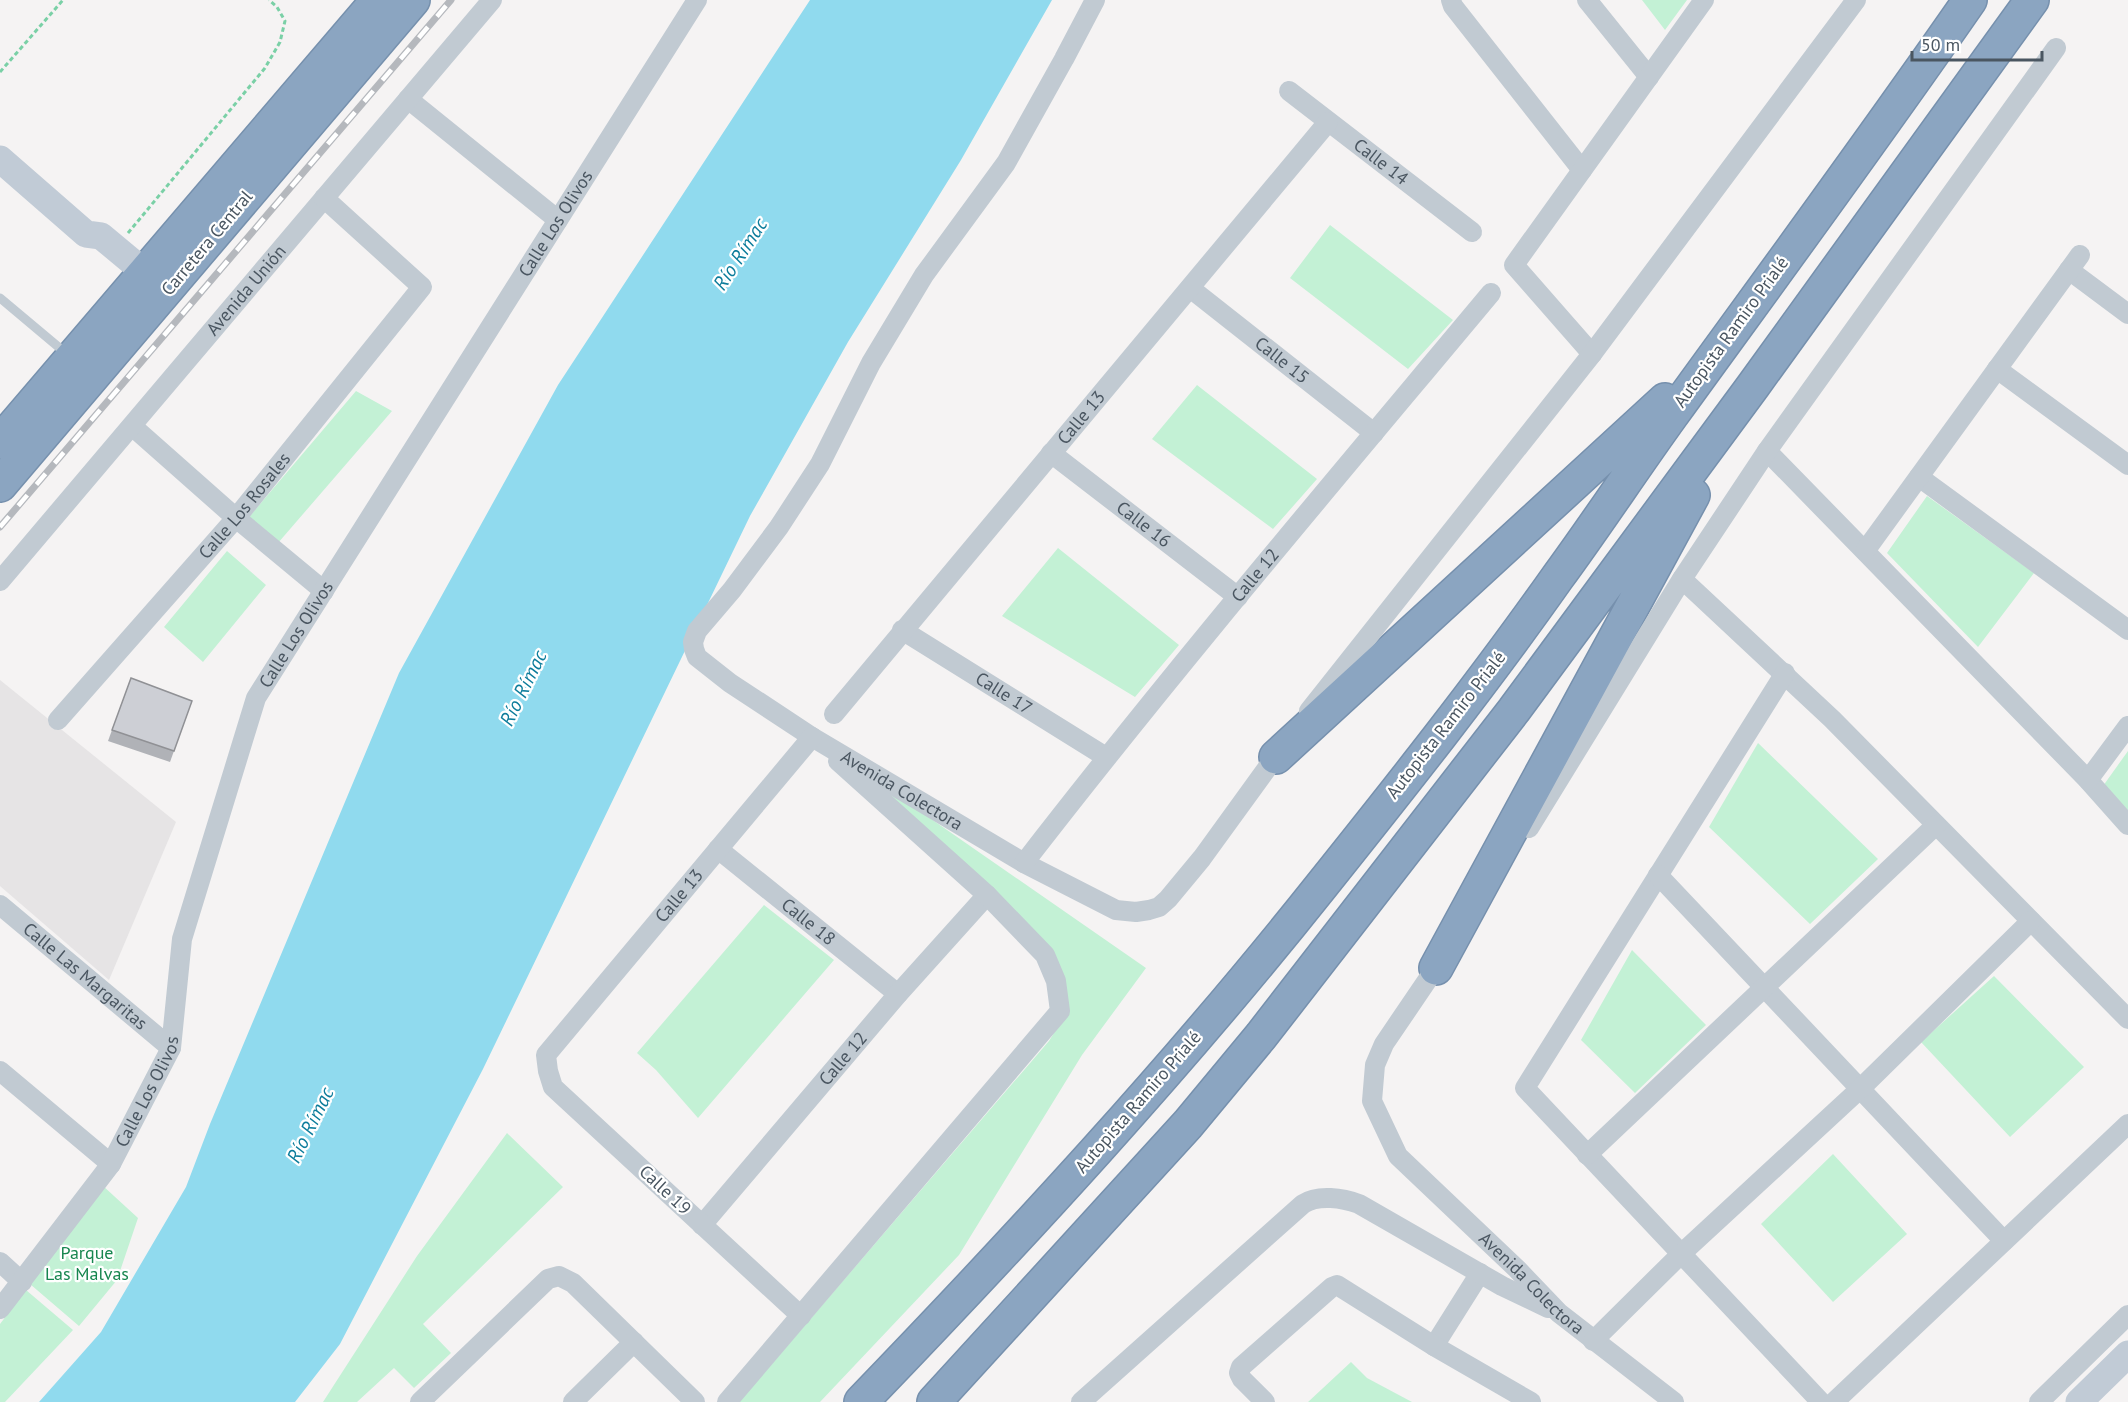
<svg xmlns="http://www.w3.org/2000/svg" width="2128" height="1402" font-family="'PT Sans',sans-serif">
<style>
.education{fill:#e6e4e5}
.green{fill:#c3f1d5}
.water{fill:#90daee}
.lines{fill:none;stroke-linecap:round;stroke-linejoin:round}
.highway-casing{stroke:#7690ad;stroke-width:36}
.path{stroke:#7ad0a6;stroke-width:3;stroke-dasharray:4.5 3;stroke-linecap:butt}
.lane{stroke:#c1cad2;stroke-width:9}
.street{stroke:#c1cad2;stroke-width:20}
.secondary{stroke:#c1cbd6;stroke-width:27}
.highway{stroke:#8ba5c1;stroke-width:33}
.rail-casing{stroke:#b5b8bd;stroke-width:7}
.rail{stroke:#fff;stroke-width:4.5;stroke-dasharray:14;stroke-linecap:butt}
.wall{fill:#b0b2b7}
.building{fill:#cdcfd5;stroke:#909195;stroke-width:1.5}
.labels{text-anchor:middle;stroke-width:4.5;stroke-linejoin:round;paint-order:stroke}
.street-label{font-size:18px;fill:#4a5661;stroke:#fff}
.park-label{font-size:18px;fill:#17864f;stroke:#fff}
.water-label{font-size:20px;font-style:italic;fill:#0c7c9b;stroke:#fff}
</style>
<rect width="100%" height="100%" fill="#f5f3f3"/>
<path class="education" d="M0,680l176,142 -67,158 -109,-94z"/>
<path class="green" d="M1642,0h45l-22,30z
M1330,225l123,95 -45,49 -118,-91z
M1197,385l120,94 -44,50 -121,-90z
M356,391l36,20 -114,132 -29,-26z
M1927,496l107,77 -56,74 -91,-94z
M1058,548l121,97 -44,52 -133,-81z
M227,551l39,34 -63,77 -39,-35z
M1758,743l120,116 -68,65 -101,-97z
M2128,751v61l-25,-26z
M888,789l258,179 -64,87 -123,200 -139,147h-81l310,-361 18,-29 -5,-31 -170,-179z
M764,905l70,55 -136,158 -42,-48 -19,-17z
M1632,950l74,75 -71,68 -54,-53z
M1994,976l90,91 -74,70 -89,-95z
M507,1133l56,54 -140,137 28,29 -37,35 -20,-20 -37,34h-34l94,-146z
M1833,1154l74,80 -74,68 -72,-78z
M102,1185l36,33 -21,62 -38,46 -49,-42z
M26,1290l47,40 -68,72h-5v-78z
M1351,1362l16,16 45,24h-104z"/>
<path class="water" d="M810,0h242l-91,160 -113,182 -98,174 -267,553 -143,275 -45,58h-256l62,-70 85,-145 24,-63 189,-451 159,-288z"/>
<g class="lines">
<g class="highway-casing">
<path id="highway" d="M0,442l378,-442
M0,485l413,-485
M1276,757l389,-357
M1436,968l257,-473
M861,1402c160,-166 317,-336 461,-517 80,-100 161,-202 235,-307 39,-53 75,-108 114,-162 100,-138 202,-276 299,-416
M934,1402l254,-278 73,-88 253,-326 239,-324 279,-386"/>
</g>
<path class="path" d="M0,72l63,-72
M128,233l137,-165 15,-26 5,-21 -8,-14 -8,-7"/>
<path class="lane" d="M0,298l68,57"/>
<g class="street">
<path id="s1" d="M1095,0l-31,59 -58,104 -82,112 -53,88 -51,101 -41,63 -47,63 -35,41 -4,11 1,7 3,8 33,26 82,54 212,126 92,47 20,2 13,-2 10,-3 9,-8 34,-41 79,-109"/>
<path d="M1451,0l2,6 129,164"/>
<path d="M1587,0l62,77"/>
<path id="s2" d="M1289,91l183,141"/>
<path d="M408,99l150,121"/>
<path d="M2069,270l59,44"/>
<path id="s3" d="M1190,288l184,145"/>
<path d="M1592,354l-78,-89 190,-265"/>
<path d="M1997,369l131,96"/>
<path d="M132,426l104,92 88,73"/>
<path d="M1767,451l321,329 40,45"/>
<path id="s4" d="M1051,453l187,144"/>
<path d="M1919,477l209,153"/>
<path d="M1865,551l215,-296"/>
<path d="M1682,579l150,140 296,300"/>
<path id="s5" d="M0,581l492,-581"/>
<path id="s6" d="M902,630l204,127"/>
<path d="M1785,673l-260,415 296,314"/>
<path d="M1309,711l283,-357 264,-354"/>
<path id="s7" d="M834,714l494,-592"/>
<path id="s8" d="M58,720l178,-202 186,-231 -98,-89"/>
<path d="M2088,780l40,-54"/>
<path d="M1529,828l153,-249 85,-128 289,-403"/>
<path id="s9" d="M718,849l180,145"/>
<path id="s10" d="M1024,863c150,-194 310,-382 467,-570"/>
<path d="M1658,875l346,366"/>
<path id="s11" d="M0,905l171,143"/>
<path id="s12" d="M1441,960l-57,84 -9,21 -3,36 26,55 119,113 42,44 115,89"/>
<path d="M0,1071l111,93"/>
<path d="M1587,1155l349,-330"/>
<path id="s13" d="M702,1225l196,-231 89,-99"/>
<path d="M0,1262l22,20"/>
<path id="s14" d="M0,1309l111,-145 60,-116 11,-109 74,-241 441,-698"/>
<path id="s15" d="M801,1316l-248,-229 -5,-16 -2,-16 266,-318"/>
<path d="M1593,1341l88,-87 180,-166 170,-167"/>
<path d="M1434,1346l46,-73"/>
<path d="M420,1402l128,-123 11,-3 14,7 122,119"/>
<path d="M573,1402l61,-60"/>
<path d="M727,1402l333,-391 -4,-30 -11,-26 -58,-60 -149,-134"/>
<path d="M1081,1402l222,-198c15,-10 40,-6 56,0l143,82 46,22"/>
<path d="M1265,1402l-23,-23 -3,-6 2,-6 91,-80 5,-2 97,61 97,56"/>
<path d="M1834,1402l294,-278"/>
<path d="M2039,1402l89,-87"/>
</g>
<path class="secondary" d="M0,159l86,75 15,2 59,49
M2079,1402l49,-48"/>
<use href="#highway" class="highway"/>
<g class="rail-casing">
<path id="rail" d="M0,527l451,-527"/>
</g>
<use href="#rail" class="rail"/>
</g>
<path class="wall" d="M131,678l61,23 -22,61 -62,-21z"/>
<path class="building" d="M131,678l61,23 -18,50 -62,-21z"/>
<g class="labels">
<g class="street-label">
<text dy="6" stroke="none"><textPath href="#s2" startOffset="116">Calle 14</textPath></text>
<text dy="6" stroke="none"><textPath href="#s14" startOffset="1236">Calle Los Olivos</textPath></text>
<text transform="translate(207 243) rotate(-50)" y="6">Carretera Central</text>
<text dy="6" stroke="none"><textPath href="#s5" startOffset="381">Avenida Unión</textPath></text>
<text transform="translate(1731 332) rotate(-54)" y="6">Autopista Ramiro Prialé</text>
<text dy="6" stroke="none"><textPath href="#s3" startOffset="117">Calle 15</textPath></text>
<text dy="6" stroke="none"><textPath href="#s7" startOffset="386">Calle 13</textPath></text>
<text dy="6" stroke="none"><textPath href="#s8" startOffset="284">Calle Los Rosales</textPath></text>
<text dy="6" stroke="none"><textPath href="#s4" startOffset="117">Calle 16</textPath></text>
<text dy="6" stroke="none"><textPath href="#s10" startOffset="369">Calle 12</textPath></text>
<text dy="6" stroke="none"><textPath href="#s14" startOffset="750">Calle Los Olivos</textPath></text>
<text dy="6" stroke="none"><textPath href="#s6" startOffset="120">Calle 17</textPath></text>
<text transform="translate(1446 725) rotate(-52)" y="6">Autopista Ramiro Prialé</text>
<text dy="6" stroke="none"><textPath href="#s1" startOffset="1020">Avenida Colectora</textPath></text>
<text dy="6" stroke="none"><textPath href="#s15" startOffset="578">Calle 13</textPath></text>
<text dy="6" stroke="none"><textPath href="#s9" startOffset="116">Calle 18</textPath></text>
<text dy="6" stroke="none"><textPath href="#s11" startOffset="111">Calle Las Margaritas</textPath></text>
<text dy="6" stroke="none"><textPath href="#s13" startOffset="218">Calle 12</textPath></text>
<text dy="6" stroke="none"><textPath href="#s14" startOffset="264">Calle Los Olivos</textPath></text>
<text transform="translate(1138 1102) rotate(-49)" y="6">Autopista Ramiro Prialé</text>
<text transform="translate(665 1190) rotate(43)" y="6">Calle 19</text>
<text dy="6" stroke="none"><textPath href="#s12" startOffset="406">Avenida Colectora</textPath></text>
</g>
<g class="park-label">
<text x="87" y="1259">Parque<tspan x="87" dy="21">Las Malvas</tspan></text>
</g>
<g class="water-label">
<text transform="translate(740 254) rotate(-57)" y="7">Río Rímac</text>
<text transform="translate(523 688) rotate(-64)" y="7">Río Rímac</text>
<text transform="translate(310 1125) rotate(-64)" y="7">Río Rímac</text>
</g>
</g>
<path d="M1912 51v9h130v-9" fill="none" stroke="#4a5661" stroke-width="3"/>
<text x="1921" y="51" font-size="18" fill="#4a5661" stroke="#ffffff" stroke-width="4.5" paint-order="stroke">50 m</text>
</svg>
